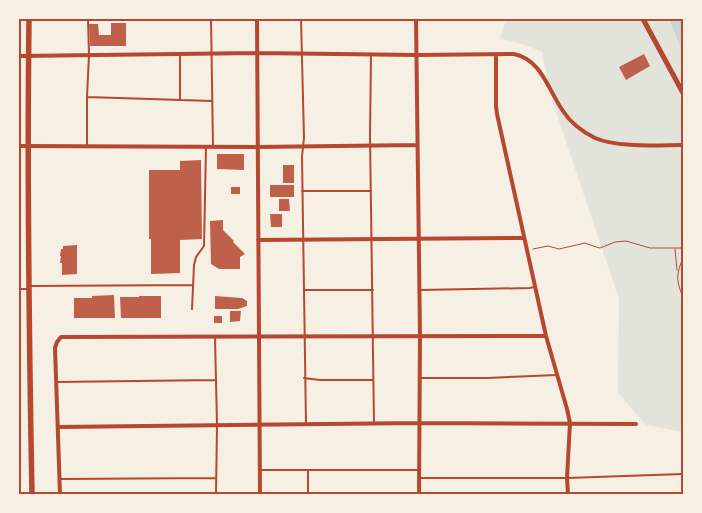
<svg xmlns="http://www.w3.org/2000/svg" width="702" height="513" font-family="'DM Sans',sans-serif">
<style>
.green{fill:#e2e4dc}
.water{fill:#c9d6d2}
.building{fill:#bf614a}
.lines{fill:none;stroke-linecap:round;stroke-linejoin:round}
.path{stroke:#b5482f;stroke-width:1}
.service{stroke:#b5482f;stroke-width:2}
.minor{stroke:#b5482f;stroke-width:4}
.tertiary{stroke:#b5482f;stroke-width:5}
.secondary{stroke:#b5482f;stroke-width:5.5}
.neatline{fill:none;stroke:#b5482f;stroke-width:2}
</style>
<rect width="100%" height="100%" fill="#f6efe4"/>
<path class="green" d="M506,19h164l13,29v384l-37,-7 -28,-32 1,-94 -66,-196 -10,-45v-5c-13,-8 -28,-11 -43,-14z"/>
<path class="water" d="M669,19h14v32l-2,-3z"/>
<path class="building" d="M111,23h15v23h-36l-1,-22h9l1,11h12z
M644,54l6,12 -24,14 -7,-13z
M217,154h27v16l-27,-1z
M201,160l1,79 -22,1v33l-29,1v-35h-2v-69h31v-9z
M283,165h11v18h-11z
M270,185h24v12h-24z
M231,187h9v7h-9z
M279,199h10l1,12h-11z
M270,214h12v13h-11z
M223,220v10l11,11 -1,1 12,12 -5,3v12h-21l-8,-5 -1,-43z
M77,245v29l-15,1v-12h-2l1,-7h-1l1,-7h2v-3z
M114,295l1,23h-41v-20h18v-2z
M139,296h22v22h-40l-1,-21h19z
M215,296l27,2 5,3v5l-9,3h-23z
M230,311h11l-1,10 -10,1z
M214,316h8v7h-8z"/>
<g class="lines">
<path class="path" d="M533,249l15,-3 11,3 26,-6 11,4 4,1 15,-6 11,-1 24,7h33
M675,249l2,21
M683,258c-7,16 -7,23 0,39"/>
<path class="service" d="M211,19l2,127
M301,19l3,119 -2,18 4,268
M180,55v45
M371,55l-1,81 4,288
M87,97l2,-42 -1,-36
M87,145v-48l125,4
M302,191h69
M31,286l162,-1
M19,289h7
M304,290h69
M420,290l109,-2 6,-1
M192,309l2,-44 2,-8 8,-11 2,-99
M215,337l2,88 -1,69
M304,378l16,2h53
M420,378h67l70,-3
M56,382l160,-2
M259,470h160
M419,478h148l116,-4
M60,479l156,-1
M308,494v-24"/>
<path class="minor" d="M257,19l3,475
M416,19l4,317 -1,158
M496,54v52l1,8 49,222 21,73 3,14 -3,55 1,16
M19,56l238,-3 159,2 98,-1c28,6 34,36 49,57 7,11 20,21 32,27 23,10 63,7 88,7
M19,146l238,1 160,-2
M258,240l266,-2
M58,427l361,-4 217,1
M60,494l-5,-146 2,-6 4,-5 485,-1"/>
<path class="tertiary" d="M643,19l40,74"/>
<path class="secondary" d="M29,19c-2,158 0,317 3,475"/>
</g>
<rect width="702" height="513" fill="none" stroke="#f6efe4" stroke-width="40"/>
<rect x="20" y="20" width="662" height="473" class="neatline"/>
</svg>
